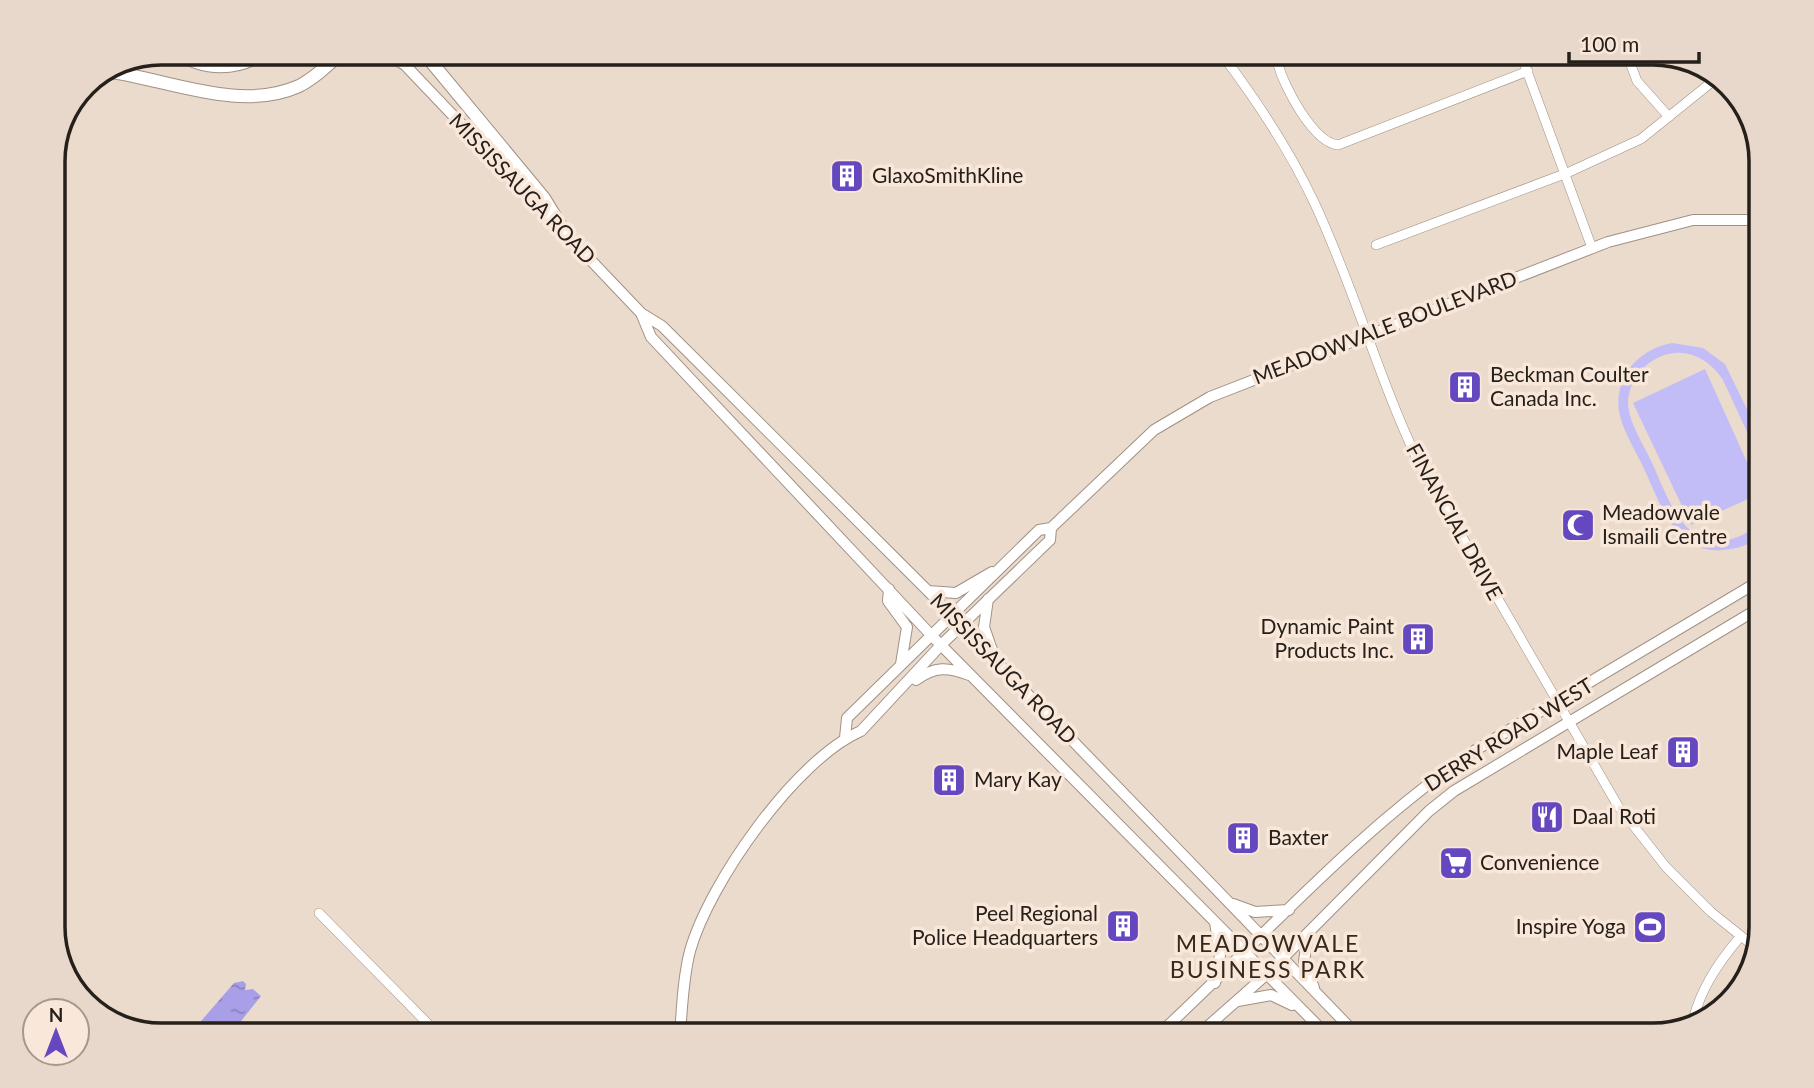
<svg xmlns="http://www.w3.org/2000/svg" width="1814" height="1088" font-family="Lato,sans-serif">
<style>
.garden{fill:#c3bdf7}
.water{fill:url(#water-ripples)}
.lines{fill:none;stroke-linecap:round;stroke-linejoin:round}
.minor-casing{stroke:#a19184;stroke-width:10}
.major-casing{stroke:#a19184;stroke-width:12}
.highway-casing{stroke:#a19184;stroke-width:14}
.minor{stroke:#fff;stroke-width:9}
.major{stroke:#fff;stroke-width:10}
.highway{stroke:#fff;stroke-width:12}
.labels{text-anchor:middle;stroke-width:7;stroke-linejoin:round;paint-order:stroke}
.poi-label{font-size:21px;fill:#26201b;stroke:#f9e8da;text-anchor:start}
.street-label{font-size:21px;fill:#26201b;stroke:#f9e8da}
.neighbourhood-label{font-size:23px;letter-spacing:2px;fill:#35291e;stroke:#f9e8da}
.rim{fill:none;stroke:#26201b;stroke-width:3.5}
</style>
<defs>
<pattern id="water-ripples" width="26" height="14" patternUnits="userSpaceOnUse" patternTransform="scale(1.75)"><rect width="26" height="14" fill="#a99fe8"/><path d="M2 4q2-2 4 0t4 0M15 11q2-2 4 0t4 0" fill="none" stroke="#8981bb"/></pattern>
</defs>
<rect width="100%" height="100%" fill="#ebdbcd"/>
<path class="garden" d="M1672,343l31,5 22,16 36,74v24l-38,-82c-11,-17 -29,-29 -49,-27 -25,3 -46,25 -46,51 1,19 16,41 24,59 15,31 29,84 74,77 15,-2 26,-10 35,-21v16c-11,10 -24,14 -39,15 -46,4 -61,-45 -77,-79 -8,-18 -22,-39 -26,-59 -5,-36 20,-63 53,-69z
M1705,369l56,124 -70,32 -58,-122z"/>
<path class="water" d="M243,981l3,3 -1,6 8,-1 8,7 -31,39h-41l45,-52z"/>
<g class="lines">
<g class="minor-casing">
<path id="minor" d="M1220,52c35,46 69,97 94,150 40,85 64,175 104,259l200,345 48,61 45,45 45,36
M1286,52l-8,12c6,23 35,78 60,81l190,-74
M1520,52l72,196
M1626,52l11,29 32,36
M1376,245l191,-72 74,-34 77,-62
M319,913l120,122
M1692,1025c7,-34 26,-62 48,-88"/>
</g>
<g class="major-casing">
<path id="major" d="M383,52l22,13 236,248 21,13 266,265 429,444
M641,313l10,24 281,299 395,399
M889,589l-1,12 19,26 -6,37
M928,591l28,2 36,-21
M988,599l-4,28 9,26
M916,680c19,-14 32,-13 53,-5
M845,738l2,-20 192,-188 12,-2 103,-98 56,-33 398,-155 85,-22h68
M1233,904l22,8 34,-2
M1308,936l-4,25 10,27
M1215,983l5,-28 -5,-33
M1238,1001l33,-6 21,10
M680,1035c2,-27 3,-57 10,-84 19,-68 106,-192 171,-220l80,-86 109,-105 1,-12
M1158,1035c105,-97 197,-203 316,-284l287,-171
M1198,1035l69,-61 162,-163 25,-20 307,-184"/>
</g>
<g class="highway-casing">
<path id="highway" d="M178,52c24,19 61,19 86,0
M423,52l121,146 25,41
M112,72c60,9 129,40 187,14 16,-8 30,-22 43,-34"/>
</g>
<use href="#minor" class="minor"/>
<use href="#major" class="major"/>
<use href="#highway" class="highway"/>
</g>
<defs>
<g id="building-square" transform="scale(1.75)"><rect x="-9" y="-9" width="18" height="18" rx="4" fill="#6548c0" stroke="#f9e8da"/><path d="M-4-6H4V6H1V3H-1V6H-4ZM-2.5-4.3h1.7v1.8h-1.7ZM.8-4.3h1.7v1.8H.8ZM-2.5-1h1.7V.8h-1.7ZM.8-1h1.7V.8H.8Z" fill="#fff"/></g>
<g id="mosque-square" transform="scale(1.75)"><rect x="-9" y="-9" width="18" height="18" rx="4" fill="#6548c0" stroke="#f9e8da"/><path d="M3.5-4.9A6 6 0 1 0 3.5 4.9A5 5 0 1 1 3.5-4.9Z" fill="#fff"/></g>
<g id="restaurant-square" transform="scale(1.75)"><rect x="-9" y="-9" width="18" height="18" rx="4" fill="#6548c0" stroke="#f9e8da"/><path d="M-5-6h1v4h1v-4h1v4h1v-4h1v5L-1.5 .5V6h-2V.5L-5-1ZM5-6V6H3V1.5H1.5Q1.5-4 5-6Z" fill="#fff"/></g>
<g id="supermarket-square" transform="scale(1.75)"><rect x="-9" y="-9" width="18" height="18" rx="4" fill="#6548c0" stroke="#f9e8da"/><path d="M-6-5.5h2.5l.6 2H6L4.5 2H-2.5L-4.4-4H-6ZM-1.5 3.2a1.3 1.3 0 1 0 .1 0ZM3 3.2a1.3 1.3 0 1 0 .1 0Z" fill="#fff"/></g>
<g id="stadium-square" transform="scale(1.75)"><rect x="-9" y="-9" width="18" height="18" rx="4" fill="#6548c0" stroke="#f9e8da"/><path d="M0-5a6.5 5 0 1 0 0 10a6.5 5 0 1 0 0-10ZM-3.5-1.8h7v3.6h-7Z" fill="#fff"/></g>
</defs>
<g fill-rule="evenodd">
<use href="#building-square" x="847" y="176"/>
<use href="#building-square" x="1465" y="387"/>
<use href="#mosque-square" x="1578" y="525"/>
<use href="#building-square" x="1418" y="639"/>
<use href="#building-square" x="1683" y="752"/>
<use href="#building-square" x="949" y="780"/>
<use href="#restaurant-square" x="1547" y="817"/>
<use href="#building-square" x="1243" y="838"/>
<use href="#supermarket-square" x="1456" y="863"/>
<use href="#building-square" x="1123" y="926"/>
<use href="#stadium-square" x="1650" y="927"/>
</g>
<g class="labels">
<g class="poi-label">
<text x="872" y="183">GlaxoSmithKline</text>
<text x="1490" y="382">Beckman Coulter<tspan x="1490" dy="24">Canada Inc.</tspan></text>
<text x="1602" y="520">Meadowvale<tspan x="1602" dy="24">Ismaili Centre</tspan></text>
<text x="1394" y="634" text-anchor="end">Dynamic Paint<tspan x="1394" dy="24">Products Inc.</tspan></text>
<text x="1658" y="759" text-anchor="end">Maple Leaf</text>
<text x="974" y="787">Mary Kay</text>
<text x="1572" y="824">Daal Roti</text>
<text x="1268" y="845">Baxter</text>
<text x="1480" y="870">Convenience</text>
<text x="1098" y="921" text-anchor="end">Peel Regional<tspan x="1098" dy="24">Police Headquarters</tspan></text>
<text x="1626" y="934" text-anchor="end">Inspire Yoga</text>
</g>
<g class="street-label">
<text transform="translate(522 189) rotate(46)" y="7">MISSISSAUGA ROAD</text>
<text transform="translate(1385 328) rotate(-21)" y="7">MEADOWVALE BOULEVARD</text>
<text transform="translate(1454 522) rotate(61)" y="7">FINANCIAL DRIVE</text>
<text transform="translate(1003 669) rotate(46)" y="7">MISSISSAUGA ROAD</text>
<text transform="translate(1509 735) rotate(-32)" y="7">DERRY ROAD WEST</text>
</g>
<g class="neighbourhood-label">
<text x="1268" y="952">MEADOWVALE<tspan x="1268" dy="26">BUSINESS PARK</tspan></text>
</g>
</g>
<path d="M0 0H1814V1088H0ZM161 65H1653A96 96 0 0 1 1749 161V927A96 96 0 0 1 1653 1023H161A96 96 0 0 1 65 927V161A96 96 0 0 1 161 65Z" fill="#e8d8cb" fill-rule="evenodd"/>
<path class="rim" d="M161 65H1653A96 96 0 0 1 1749 161V927A96 96 0 0 1 1653 1023H161A96 96 0 0 1 65 927V161A96 96 0 0 1 161 65Z"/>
<g transform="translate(56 1032)"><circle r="33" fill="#f9e8da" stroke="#a5988e" stroke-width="2"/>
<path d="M0-5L12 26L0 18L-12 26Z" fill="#6548c0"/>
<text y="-10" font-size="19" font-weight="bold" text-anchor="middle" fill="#26201b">N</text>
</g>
<path d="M1569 52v10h130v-10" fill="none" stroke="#26201b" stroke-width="3.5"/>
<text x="1580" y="52" font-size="21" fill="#26201b" stroke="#f9e8da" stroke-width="5" paint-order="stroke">100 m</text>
</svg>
